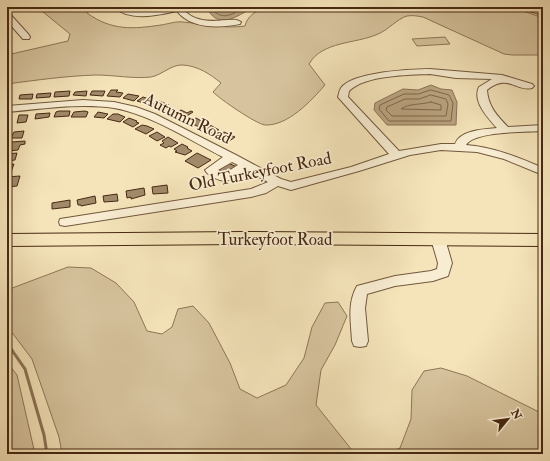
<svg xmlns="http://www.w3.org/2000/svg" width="550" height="461" font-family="'IM FELL Double Pica',serif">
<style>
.green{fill:#d7c49e;stroke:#8f7658}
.water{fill:#baa481;stroke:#8c7355}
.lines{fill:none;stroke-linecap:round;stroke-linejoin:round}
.shore{stroke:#80664a;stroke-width:1}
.stream-far1{stroke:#8c7355;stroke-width:1.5}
.stream{stroke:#8c7355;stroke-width:3}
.building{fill:#a18a6a;stroke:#472913}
.minor-casing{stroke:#72583d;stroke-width:2}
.major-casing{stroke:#472913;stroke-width:2}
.minor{fill:#f8edd2;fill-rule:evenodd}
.major{fill:#f5e4ba;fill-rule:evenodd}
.labels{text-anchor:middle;stroke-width:3.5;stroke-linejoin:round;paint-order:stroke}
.street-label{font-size:17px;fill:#472913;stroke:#f8edd2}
</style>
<rect width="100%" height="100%" fill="#f5e4ba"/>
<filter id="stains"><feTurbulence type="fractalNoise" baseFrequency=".005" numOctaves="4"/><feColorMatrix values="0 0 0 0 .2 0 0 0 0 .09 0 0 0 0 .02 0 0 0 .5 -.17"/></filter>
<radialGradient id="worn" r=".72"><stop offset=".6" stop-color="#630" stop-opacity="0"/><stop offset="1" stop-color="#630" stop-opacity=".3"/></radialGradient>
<path class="green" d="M37,7h50v6c25,18 46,16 74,12 7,-1 15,-4 22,-3 21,2 41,7 62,4 2,-10 12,-16 21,-19h246l31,11v37h-31l-8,-1 -81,-37c-6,-1 -10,-2 -16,-1 -10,3 -19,14 -29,18 -22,10 -56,7 -69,30l16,21c-14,16 -37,41 -60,40 -9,-1 -45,-26 -52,-33l8,-9c-11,-9 -23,-17 -38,-18 -11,-1 -21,10 -32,12 -18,2 -37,-2 -55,-2 -30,1 -59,5 -89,9v-29l61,-14 2,-7z
M445,37l5,7 -33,2 -5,-7z
M68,267l23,1 25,15 18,19 13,29 15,3 10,-7 6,-18 15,-3 16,17 21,40 10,26 17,9 29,-13 18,-27 8,-31 13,-24 13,-1 9,14 -12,29 -14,25 -5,35 39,49h-293l-3,-17 -27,-78 -25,-33v-36z
M7,362l10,13 18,79h-28z
M441,368l26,8 76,38v40h-157l14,-6 11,-29 1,-29 12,-19z"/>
<path class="water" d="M206,7h48c-19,10 -35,24 -48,0z
M431,85l10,4 11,1 5,12 -1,23h-69l-13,-15 1,-7 28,-14 15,1z"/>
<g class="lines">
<path class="shore" d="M210,7c12,15 21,8 35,0
M431,90l18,5 4,8 -2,18h-62l-10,-12 1,-4 24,-11h14z
M431,95l15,4 2,5 -2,12h-54l-6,-6 1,-3 18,-8h14z
M431,102l10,3v5l-40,-1c8,-6 20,-4 30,-7z"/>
<path class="stream-far1" d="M516,7l27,9"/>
<path class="stream" d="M7,343l18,26 19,66 3,19"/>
</g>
<path class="building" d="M111,90h7l-2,2 7,1 -3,4 -13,-1z
M70,91l-1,5 -15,1 1,-5z
M87,91l-1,5 -13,-1 2,-3z
M92,91h13l-2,5 -13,-1z
M51,93l-1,4 -14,1 1,-4z
M33,94l-1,5h-13l1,-4z
M128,94l11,2 -5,5 -11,-3z
M143,97l9,3 -5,4 -10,-3z
M159,101l10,4 -6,4 -12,-4z
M181,110l6,3 4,-2 2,1 -11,7 -7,-5z
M59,111h11l-1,5 -15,1 2,-5z
M85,111l3,1 -2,5h-15l3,-5z
M98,112l10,2 -4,4 -10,-1z
M50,113l-1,4 -14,2 1,-5z
M113,114h5l7,3 -5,5 -13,-3z
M19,115h9l-2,7 -9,1z
M129,118l8,3 -1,1 3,1 -6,4 -10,-5z
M196,118l9,5 -6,4 -11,-5z
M142,125l5,1 7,3 -8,5 -11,-5z
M210,125l9,5 -6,4 -10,-5z
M24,131l-2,7h-11l3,-6z
M157,132l8,5 -8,4 -8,-5z
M224,132l11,5 -7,5 -11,-6z
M168,137l10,6 -7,4 -2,-1 -3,2 -6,-3 4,-2 -2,-2z
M25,141v3l-5,1 -2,5 -10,1 1,-6 3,-3z
M182,144l6,3 -1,1 5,3 -7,4 -10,-3 2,-1 -3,-2z
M17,153l-2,7 -8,1v-7z
M197,153l14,7 -13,8 -13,-7z
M228,163l9,4 -12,8 -8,-4z
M14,164l-3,8 -4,1v-8z
M20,176l-3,10 -10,1v-10z
M167,185l1,8 -15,1 -1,-7z
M144,188l1,7 -14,4v-2l-4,1 -1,-7z
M117,194l1,7 -14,1 -1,-6z
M95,196l1,7 -15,3v-1h-3l-1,-5z
M70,200v7l-18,2v-6z"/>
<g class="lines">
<g class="minor-casing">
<path id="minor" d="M114,7h10l15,4 42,-4c20,25 50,7 60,15l-1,2c-20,4 -50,5 -63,-13 -19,4 -47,11 -63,-4z
M7,14h3l19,21 1,2 -1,2h-6l-16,-18z
M430,69l72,6 30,9 2,2 -2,2c-15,4 -24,-15 -45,2 1,16 10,26 21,37l35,-2v6c-16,1 -69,0 -77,14 27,2 52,12 77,23v7l-39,-16 -27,-7 -36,-2 -31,5 -51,16 -68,19 -13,-4 -12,7 -15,4 -186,29 -5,-1 -1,-3 1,-3 191,-30 17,-7 -22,-12c-9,7 -19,15 -31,8 -4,-2 -8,-4 -10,-8l18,-13c-32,-16 -73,-43 -109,-49 -35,-5 -72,1 -107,4v-6l76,-6 31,2 22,5 19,7 81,41 45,24 10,3 60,-15 38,-13 -51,-57c1,-3 1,-6 3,-9 11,-16 70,-19 89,-19zM430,74l26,4 36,1 -13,8c-7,14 9,31 18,41 -12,1 -37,2 -42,16h-14l-42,7 -51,-54 1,-6c16,-16 59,-16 81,-17zM232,162l6,3 -14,9 -6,-4z
M438,234l5,2 2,3 7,24 -4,13 -15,5 -38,5 -28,8 -2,14 3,33 -2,5 -6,1 -6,-1 -2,-5c-1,-20 -5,-37 5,-55l38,-10 36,-5 6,-2 1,-6 -7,-24 2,-3z"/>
</g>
<g class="major-casing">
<path id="major" d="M241,232l302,2v12l-302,-2 -234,2v-12z"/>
</g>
<use href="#minor" class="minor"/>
<use href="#major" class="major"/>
</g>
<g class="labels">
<g class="street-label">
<text transform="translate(188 118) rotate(26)" y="6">Autumn Road</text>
<text transform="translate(260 171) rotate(-11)" y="6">Old Turkeyfoot Road</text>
<text x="275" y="245">Turkeyfoot Road</text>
</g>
</g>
<rect width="550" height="461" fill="none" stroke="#f5e4ba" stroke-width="24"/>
<rect x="8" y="8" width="534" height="445" fill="none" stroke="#472913" stroke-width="2"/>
<rect x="12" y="12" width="526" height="437" fill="none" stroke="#472913"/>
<g transform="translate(508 419) rotate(61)" stroke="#f8edd2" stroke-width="3" paint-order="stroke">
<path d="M0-3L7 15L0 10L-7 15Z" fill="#472913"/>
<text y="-6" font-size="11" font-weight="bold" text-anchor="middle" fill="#472913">N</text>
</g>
<rect width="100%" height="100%" filter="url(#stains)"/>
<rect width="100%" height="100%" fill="url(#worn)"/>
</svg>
